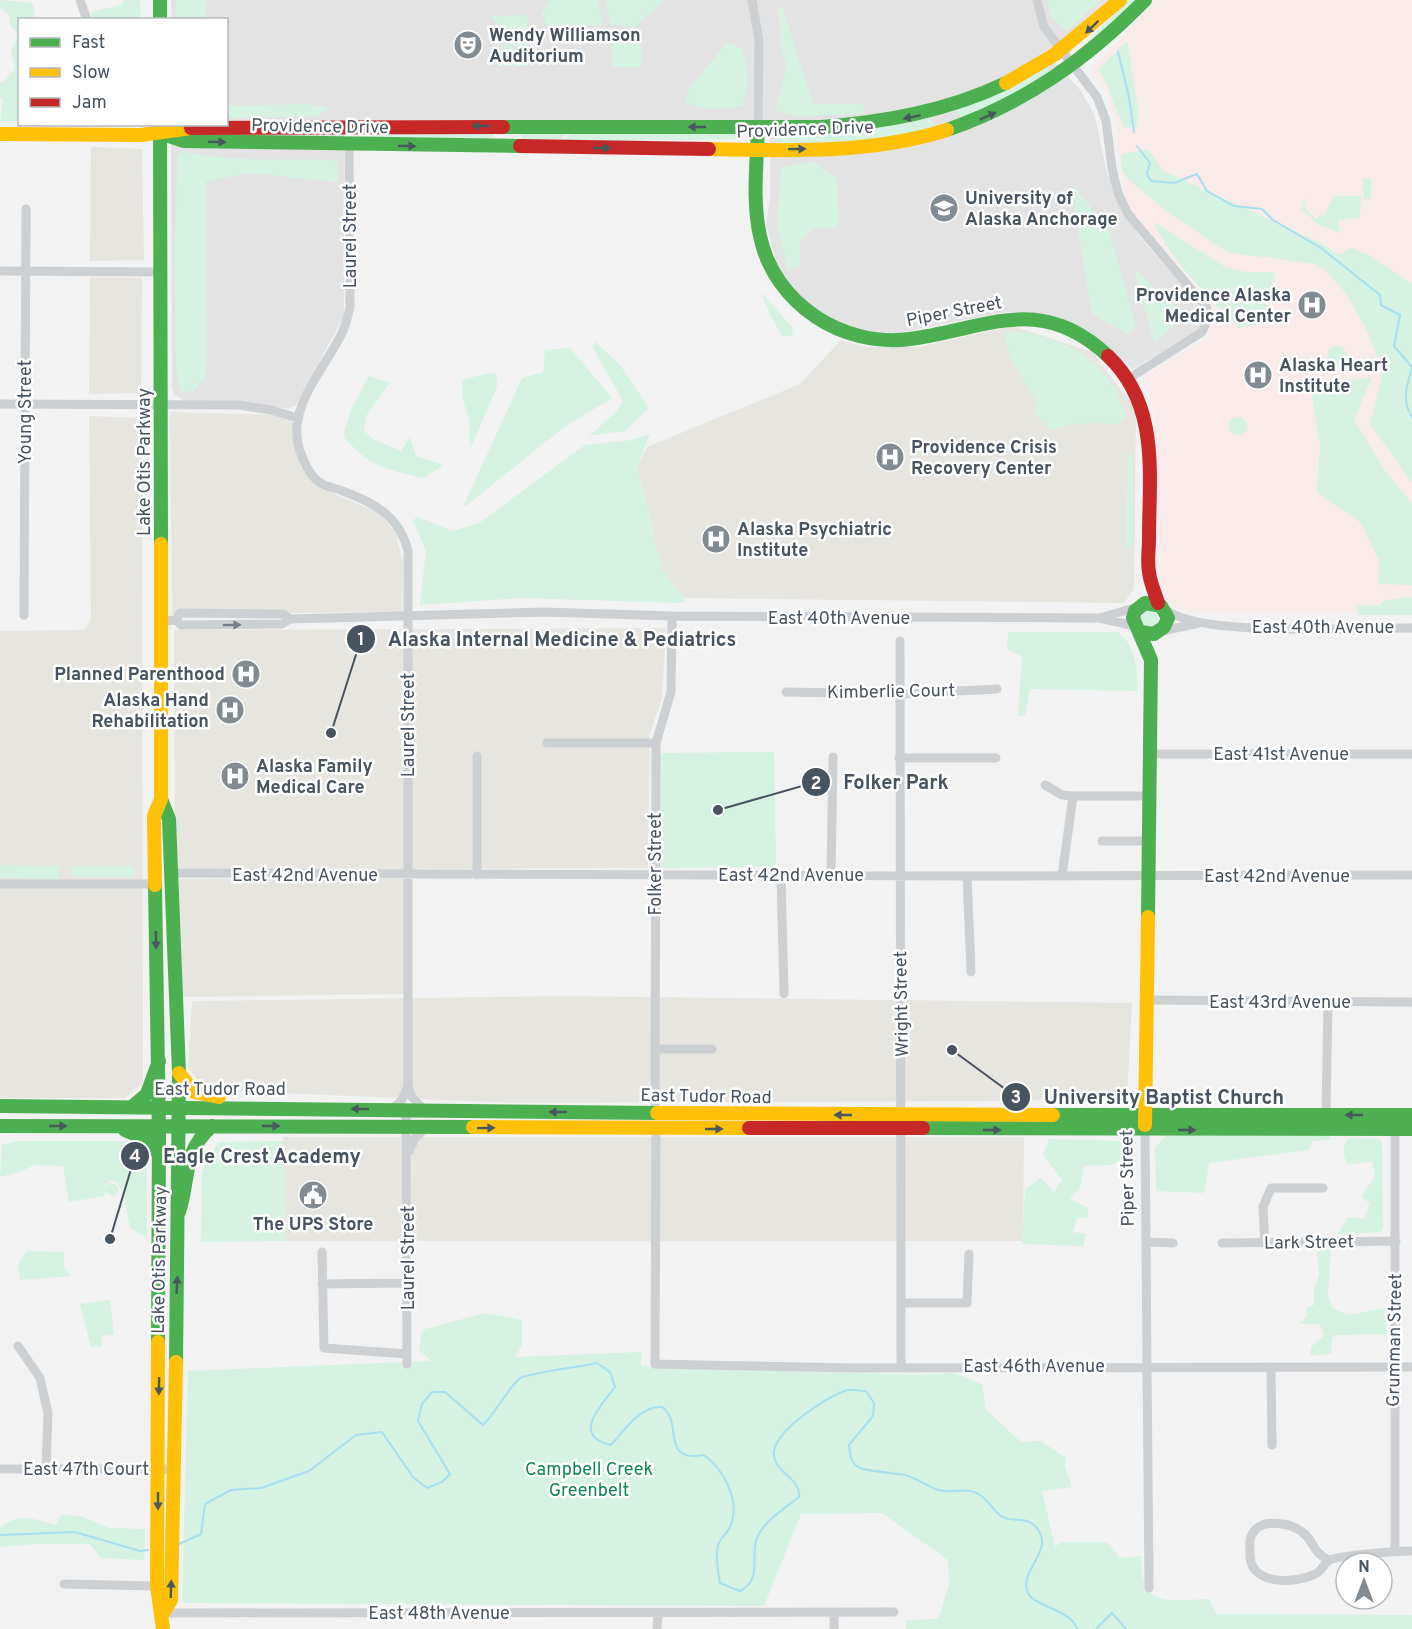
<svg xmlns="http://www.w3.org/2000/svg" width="1412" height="1629" font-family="Overpass,sans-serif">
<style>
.commercial{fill:#e6e5e0}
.education{fill:#e3e3e4}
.medical{fill:#f8ebe9}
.green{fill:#d5f2e2}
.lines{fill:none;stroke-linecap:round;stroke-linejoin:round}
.stream{stroke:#a8dff1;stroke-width:2}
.street{stroke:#cdd0d3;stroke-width:9}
.fast{stroke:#4caf50;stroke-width:14}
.slow{stroke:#ffc107;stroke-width:14}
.jam{stroke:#c62828;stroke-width:14}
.oneway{fill:#47585e}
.oneway2{fill:#767f88}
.labels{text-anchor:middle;stroke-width:5;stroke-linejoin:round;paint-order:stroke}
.poi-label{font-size:18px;font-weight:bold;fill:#47535f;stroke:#fff;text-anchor:start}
.street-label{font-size:18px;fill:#47535f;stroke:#fff}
.park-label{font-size:18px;fill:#128651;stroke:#fff}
.leader{fill:none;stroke:#47535f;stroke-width:2}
.callout-dot{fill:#47535f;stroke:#fff;stroke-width:2}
.mark-label{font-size:18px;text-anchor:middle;font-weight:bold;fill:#fff}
.callout-label{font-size:20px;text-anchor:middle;font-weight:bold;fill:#47535f;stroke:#fff;stroke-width:5;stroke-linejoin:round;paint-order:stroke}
</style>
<rect width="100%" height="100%" fill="#f2f2f2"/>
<path class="commercial" d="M91,147l51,2 2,111 -54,1z
M90,277l52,1 -1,115 -52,1z
M1012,326l80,26 44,57 -2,180 -10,14 -440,-5 -22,-28 -25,-103 10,-20 153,-63 41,-44 24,7h54z
M170,412l106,3 17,7 3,30 14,23 20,17 49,21 17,20 7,30 -1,49 -230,2z
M89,416l53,2 1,664 -18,16h-125v-467l84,-1 7,-11z
M666,628l-4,70 -12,35 -2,135 -473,2 -1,-240z
M177,879h227l1,115 -222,3z
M564,996l568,7 -5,94 -117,4 -494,2 -310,-13 -18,-22 4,-67z
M283,1137h741l-1,104h-738z"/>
<path class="education" d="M171,0h941l-23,22 -42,32 34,37 14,25 11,53 16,42 22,31 57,63 1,17 -5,9 -64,38 -45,-38 -26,-12 -27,-6 -29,-1 -118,23 -39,-6 -38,-21 -22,-24 -12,-21 -11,-39 4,-27v-76l-426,1v194l-48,89 -8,4 -45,-8h-58l-11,-6 -2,-8 -1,-262 55,-1v-104l-54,-1z"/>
<path class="medical" d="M1156,0h256v613h-209l-26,-5 -9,-8 -7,-13 -7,-174 -13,-34 65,-41 5,-7 2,-22 -2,-8 -79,-89 -9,-24 -7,-66 -10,-30 -14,-23z"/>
<path class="green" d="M0,0l33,3 2,16 -15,1 -1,101h-19l3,-21 -3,-3v-15h4l11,-14 -4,-17 7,-17 -7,-8 -2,-12 -9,-6z
M125,0h15l1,19h-49l-1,-7 29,-7z
M176,0h30l-1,19h-29z
M549,0h48l6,23 -2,2h-56v-7l-4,-2z
M605,0h63h-4l-29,27 -24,-3z
M1047,0h54l-35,32 -16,-17z
M1128,0h7l-13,19 -39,33 -3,-2z
M782,6l31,98h49l3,6 -3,4 -69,2 -18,-6 12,-43 -6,-17 -3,-41z
M525,15l3,3 -2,38 -22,-19 -12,-21z
M615,32l13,2 14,13 -1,20h-29l-1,-32z
M504,40l22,20 2,6h-28l4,-10z
M1127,41l11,67v18l-13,2c-11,-19 -15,-40 -26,-59z
M726,42l15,6c9,24 7,33 2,57 -14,6 -45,6 -58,-5 8,-23 29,-37 41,-58z
M1047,67l4,6 -25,16 -64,30 -5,-9z
M309,104l20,4 -12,8 -90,2v-12z
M931,118l4,11 -68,12 -85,2 -6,-4 3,-6c52,1 101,-3 152,-15z
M741,131l-2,8 -175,3 7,-9z
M407,133l87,1 -2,7 -133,-4z
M524,133l42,1 -8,9 -35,-2 -2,-6z
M1148,149l15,22 156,71 20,13 12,-7 18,7 43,29v198l-42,-58c3,-14 10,-31 11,-46 1,-29 -39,-103 -66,-114l-84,-11 -11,-5 -60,-42 -33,-28 -6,-10 1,-14z
M187,152c47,11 96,6 145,8l6,2v20l-88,-9 -44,8 1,177 -2,19 -12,15 -12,-1 -5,-24 -2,-114 4,-99z
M813,162l24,16 1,49 -25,2 -13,12v25l-12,5 -11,-45 4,-59z
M1363,178h8v21h-8z
M1074,185l35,46 27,96 -8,8 -36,-22 -17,-99z
M1334,196h27l-1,22 -22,2 2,13 -22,-9 -17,-15 3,-10 3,4 -3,4 12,12 4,-4 4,1z
M1154,222l71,45 22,5h28l-13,52 -23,4c-28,-26 -70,-71 -85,-106z
M1134,268l50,47 -30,28z
M761,292l31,35 1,8 -10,2 -14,-24z
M1023,332c54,11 85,30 103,84l-9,8c-24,-1 -44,-3 -66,7l-18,-19 5,-7 -2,-4c-14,-27 -26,-35 -32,-68z
M594,341l26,24 29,43 -24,23 -36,5 28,-25 6,-10 -30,-53z
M1327 356a10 10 0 1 1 20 0a10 10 0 1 1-20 0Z
M570,348l42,50 -49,30 -101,81 60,-131 21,-6 2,-22z
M489,373l8,1v13l-27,62 -1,-30 -6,-19 -1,-20z
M369,376l21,7 -24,33 -2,15 9,8 28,12 9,-14 6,19 27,9 -20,13c-40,-10 -52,-10 -80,-42l8,-27z
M1372,377l-18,42 31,52 27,33v81l-34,-1 2,-21 -19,-40 -44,-31 3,-46 -9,-56 10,-5z
M1229 426a9 9 0 1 1 18 0a9 9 0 1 1-18 0Z
M650,434l-13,33 25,103 22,28v5l-163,-5 -101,7 6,-54 -13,-31 5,-3 35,14 26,-8 106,-78 47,-5z
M1127,453l6,3v84l-1,6 -6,3z
M1412,597v18h-54l-1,-9 24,-1 3,-5z
M1142 619a8 8 0 1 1 16 0a8 8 0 1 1-16 0Z
M1008,632h110c19,15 18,36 20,59l-108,-2 -5,27h-7l4,-60 -15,-7z
M774,752l2,115 -115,1 -2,-115z
M0,865l58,1v13l-58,-1z
M71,866h63v11h-63z
M1328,1135l4,5 -20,1 -3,9 -100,13 -5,30 -48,-2 -1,-44 11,-11z
M1349,1138l30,1 3,4 1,86 -3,3 -42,2 10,-17 16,2 6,-15 -9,-8 14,-19 -3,-16 -25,4c-3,-10 -6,-19 2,-27z
M1049,1139l74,2 8,12 -20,12 -27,1 -4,21 -10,12 19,9 -2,10h-10l-4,14 13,2 -3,12 -61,-2 3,-55 16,-11 13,14 8,-12 -19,-25z
M19,1141h113l15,15v82l-17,-10 -6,-32 -6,-13 -7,-3 -6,5v2l5,-4 7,2 2,7 -5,5 -9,-6 -1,5 -35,6 -6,-36 -29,-1 -14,7 -20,5 2,-32z
M283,1141l2,100 -84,1 1,-70 16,-30z
M1317,1249h14l-3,46 5,14 16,6 36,-7 2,26 -50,1 -5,3 -1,16 -21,2 1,-9 13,-11 -4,-12h-21l8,-8 -1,-8 8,-3v-16l5,-15z
M27,1251l37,1v15l7,9 -51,4 -2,-16z
M110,1300l4,34 -13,2 1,11h-11l-11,-43z
M485,1313l37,7v25l-7,12 127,-5 -1,13 11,2 265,8 36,-2 29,11 4,26 35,32 20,-1 25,17 -1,8 7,21 -30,4 13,56 6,-5h45l15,16 20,-2c-1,53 26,44 68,43l7,15 196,1v14h-506v-9l31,-1 2,-2 10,-33 -1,-24 -66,-47 -81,1 -37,92 -582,-3 6,-232 243,-10 -12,-11 3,-20z
M61,1514l22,3 26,11 36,1 -1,31 -43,-2 -11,-14h-53l-37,3v-19c17,-16 36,-9 56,-3z"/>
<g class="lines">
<path class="stream" d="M1118,52l11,45 5,35
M1137,146l13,17 -3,11 4,7 23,2 23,-9 10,17 27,15 28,3 11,11 48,28 59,47 1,10 19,10 -6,31 18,21c-5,20 -11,32 0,50
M0,1535l75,-3 65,19 8,-1
M179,1544l22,-10 4,-30 26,-14 30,-2 48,-17 47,-36 26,-3 31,45 14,11 15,-6 8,-8 -32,-53 4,-17 10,-12h13l38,33c14,-14 23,-34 37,-47 5,-4 65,-12 77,-15l13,9 5,15c-15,20 -44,49 -4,58 13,-14 29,-40 51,-38 22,15 -3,56 42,48 20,15 36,45 27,70 -3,7 -10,13 -13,20 -3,12 0,26 2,38l20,8c22,-12 11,-30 16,-50 5,-18 29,-33 43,-44 2,-20 -28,-25 -25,-46 4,-23 53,-54 73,-61 6,-1 13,1 19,1l8,12 -1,13 -24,29c1,8 1,19 11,23 6,3 34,5 45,7 11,3 22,11 33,15 12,3 26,-2 36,2 13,4 17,17 27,24 11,7 25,0 34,10 24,24 -22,47 -5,70 10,12 41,14 47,33
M1096,1629l16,-16 14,16"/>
<path class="street" d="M80,0l7,20
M752,0l7,41 -1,86
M1037,0l7,27 53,70 9,24 6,47 6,25 10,21 79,94v13l-5,11 -74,47
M349,145l1,162c-2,8 -4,18 -8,26 -17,36 -57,75 -42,118 3,9 10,25 19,31 5,4 15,6 21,8 33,12 59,25 68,61v535l4,11 11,12
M0,271l161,1
M0,404l239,1 32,5 27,8
M1166,610c37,28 194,17 246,18
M24,615l2,-406
M1099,618l39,-11
M176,620l4,-7 103,1 7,5
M162,621l14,-1 5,5 101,-1 8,-5 254,-7 128,4 427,2 36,8
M1162,631l37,-8
M900,641l1,725
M786,692l114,2 97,-5
M547,743h109
M1151,754h261
M899,758h97
M1045,785l17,10 11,1h78
M1102,841h48
M170,873l797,3 445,-1
M477,875v-119
M831,875l2,-118
M781,876l3,118
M967,876l4,96
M1062,876l11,-80
M0,884h155
M1148,1000l264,2
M655,1049h57
M392,1109l10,-9 6,-14
M406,1109l1,255
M655,1113l1,-370 15,-51 1,-76
M1326,1115l2,-113
M1395,1128v423
M656,1129l-1,235 199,4 558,-1
M1145,1130l4,458
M409,1151l6,-13 12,-11
M1146,1242l27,1
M1222,1243l174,-2
M1265,1243l-2,-36 8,-19h52
M322,1252l2,96 83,6
M322,1284l86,-1
M901,1303h66l2,-49
M18,1346l22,32 8,35 -2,56
M1271,1367l1,78
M0,1469h173
M1329,1560c-19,-9 -13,-18 -27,-28 -11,-9 -37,-13 -47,-2 -7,7 -5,17 -5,26 1,30 47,28 67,17 5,-3 8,-11 13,-13 11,-5 68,-9 82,-9
M64,1584l93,2
M163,1613l731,-1
M834,1614v15
M657,1629l1,-15"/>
<path class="fast" d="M160,0v20
M160,124l1,420
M503,127h318c65,-5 126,-16 185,-44
M758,127c-1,36 -6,73 2,109 14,68 83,112 150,103 76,-10 130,-47 198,17
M947,130c78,-27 140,-71 198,-130
M160,133l24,8 336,5
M1141,632l13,2 10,-7 4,-9 -7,-12 -16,-3 -10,8 -2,7 18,42 -3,257
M161,799l8,20 10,254 -3,289
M155,885l4,249 -1,208
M0,1106l657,7
M133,1106l14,-12 12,-33
M1053,1115h359
M0,1126l473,1
M923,1128l489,1
M125,1130l26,11 8,14
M179,1212c11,-34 3,-60 33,-86"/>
<path class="slow" d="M1006,83l48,-28 66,-55
M0,134l141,1 50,-7
M709,149c80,2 161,5 238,-19
M155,885l-1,-69 7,-17v-255
M179,1073l15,19 25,5
M657,1113l396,2
M1145,1125l3,-208
M473,1127l276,1
M158,1342l-1,244 6,43
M163,1613l8,-13 5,-238"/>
<path class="jam" d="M191,128l312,-1
M520,146l189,3
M1108,356c52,49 41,119 41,183 0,11 -2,22 0,33 1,10 6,21 9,31
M749,1128h174"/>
</g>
<defs><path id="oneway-solid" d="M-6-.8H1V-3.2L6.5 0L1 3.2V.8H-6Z" transform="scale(1.5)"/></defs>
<g class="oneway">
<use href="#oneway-solid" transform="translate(1092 27) rotate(136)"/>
<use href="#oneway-solid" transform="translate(988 116) rotate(-24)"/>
<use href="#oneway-solid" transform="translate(912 117) rotate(168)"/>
<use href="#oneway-solid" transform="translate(481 126) rotate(180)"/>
<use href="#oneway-solid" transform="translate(697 127) rotate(-180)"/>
<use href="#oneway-solid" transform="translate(217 142) rotate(1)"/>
<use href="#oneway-solid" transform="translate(407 146) rotate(1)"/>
<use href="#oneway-solid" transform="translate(602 148)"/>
<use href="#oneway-solid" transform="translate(797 149) rotate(-1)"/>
<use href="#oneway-solid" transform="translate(156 940) rotate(89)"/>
<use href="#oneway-solid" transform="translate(360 1109) rotate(-179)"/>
<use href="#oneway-solid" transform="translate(558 1112) rotate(-180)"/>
<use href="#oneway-solid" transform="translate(843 1115) rotate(180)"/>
<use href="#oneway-solid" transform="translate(1354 1115) rotate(180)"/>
<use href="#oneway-solid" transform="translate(58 1126)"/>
<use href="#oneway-solid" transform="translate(271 1126)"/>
<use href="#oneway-solid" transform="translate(486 1128) rotate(-1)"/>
<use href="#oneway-solid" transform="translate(714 1129)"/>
<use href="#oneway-solid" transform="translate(992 1130)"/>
<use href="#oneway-solid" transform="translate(1187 1130)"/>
<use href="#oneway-solid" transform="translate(177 1285) rotate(-87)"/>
<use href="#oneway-solid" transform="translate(159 1386) rotate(91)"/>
<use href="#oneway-solid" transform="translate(158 1501) rotate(90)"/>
<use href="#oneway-solid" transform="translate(171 1589) rotate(-88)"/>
</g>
<use class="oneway2" href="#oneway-solid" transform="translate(232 625) rotate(-1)"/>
<defs>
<g id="theatre-disc" transform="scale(1.5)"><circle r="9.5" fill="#838b92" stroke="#fff"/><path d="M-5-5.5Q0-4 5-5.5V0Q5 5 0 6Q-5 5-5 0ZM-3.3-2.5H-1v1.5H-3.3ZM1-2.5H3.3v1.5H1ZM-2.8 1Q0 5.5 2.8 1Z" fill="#fff"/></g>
<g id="university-disc" transform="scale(1.5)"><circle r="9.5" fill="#838b92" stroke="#fff"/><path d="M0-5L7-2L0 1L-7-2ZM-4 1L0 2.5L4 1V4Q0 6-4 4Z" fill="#fff"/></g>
<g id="hospital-disc" transform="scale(1.5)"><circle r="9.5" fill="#838b92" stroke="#fff"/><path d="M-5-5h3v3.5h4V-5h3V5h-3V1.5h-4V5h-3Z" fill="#fff"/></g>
<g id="civic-disc" transform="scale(1.5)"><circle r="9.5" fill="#838b92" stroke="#fff"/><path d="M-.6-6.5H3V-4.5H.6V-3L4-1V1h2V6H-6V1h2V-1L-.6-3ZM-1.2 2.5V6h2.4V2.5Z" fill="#fff"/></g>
</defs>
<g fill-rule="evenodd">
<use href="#theatre-disc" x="468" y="45"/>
<use href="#university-disc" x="944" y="208"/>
<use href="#hospital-disc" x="1312" y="305"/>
<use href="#hospital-disc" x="1258" y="375"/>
<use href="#hospital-disc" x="890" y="457"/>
<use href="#hospital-disc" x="716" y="539"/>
<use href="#hospital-disc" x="246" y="674"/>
<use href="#hospital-disc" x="230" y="710"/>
<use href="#hospital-disc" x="235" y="776"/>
<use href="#civic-disc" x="313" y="1195"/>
</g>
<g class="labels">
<g class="poi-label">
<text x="489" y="41">Wendy Williamson<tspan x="489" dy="21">Auditorium</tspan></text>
<text x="965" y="204">University of<tspan x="965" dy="21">Alaska Anchorage</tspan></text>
<text x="1291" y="301" text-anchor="end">Providence Alaska<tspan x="1291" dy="21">Medical Center</tspan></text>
<text x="1279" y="371">Alaska Heart<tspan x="1279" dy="21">Institute</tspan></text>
<text x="911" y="453">Providence Crisis<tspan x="911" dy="21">Recovery Center</tspan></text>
<text x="737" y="535">Alaska Psychiatric<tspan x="737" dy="21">Institute</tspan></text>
<text x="225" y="680" text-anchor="end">Planned Parenthood</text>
<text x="209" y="706" text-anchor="end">Alaska Hand<tspan x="209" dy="21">Rehabilitation</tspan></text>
<text x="256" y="772">Alaska Family<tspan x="256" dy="21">Medical Care</tspan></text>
<text x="313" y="1230" text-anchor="middle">The UPS Store</text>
</g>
<g class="street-label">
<text transform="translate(320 126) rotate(1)" y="6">Providence Drive</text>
<text transform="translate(805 129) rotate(-2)" y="6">Providence Drive</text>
<text transform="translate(350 236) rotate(-90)" y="6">Laurel Street</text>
<text transform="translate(954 311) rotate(-11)" y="6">Piper Street</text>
<text transform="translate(25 412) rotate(-90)" y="6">Young Street</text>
<text transform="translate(144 462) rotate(-90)" y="6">Lake Otis Parkway</text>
<text x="839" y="624">East 40th Avenue</text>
<text x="1323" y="633">East 40th Avenue</text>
<text transform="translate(891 691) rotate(-1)" y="6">Kimberlie Court</text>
<text transform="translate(408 725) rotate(-90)" y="6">Laurel Street</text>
<text x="1281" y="760">East 41st Avenue</text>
<text transform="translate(655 864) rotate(-90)" y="6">Folker Street</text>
<text x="305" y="881">East 42nd Avenue</text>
<text x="791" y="881">East 42nd Avenue</text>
<text x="1277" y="882">East 42nd Avenue</text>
<text x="1280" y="1008">East 43rd Avenue</text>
<text transform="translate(901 1004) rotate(-91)" y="6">Wright Street</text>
<text x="220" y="1095">East Tudor Road</text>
<text transform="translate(706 1096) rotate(1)" y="6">East Tudor Road</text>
<text transform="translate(1127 1178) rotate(-91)" y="6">Piper Street</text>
<text transform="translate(1309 1242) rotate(-1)" y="6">Lark Street</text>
<text transform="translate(408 1258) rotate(-90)" y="6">Laurel Street</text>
<text transform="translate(159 1260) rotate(-89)" y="6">Lake Otis Parkway</text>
<text transform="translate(1394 1340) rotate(-89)" y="6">Grumman Street</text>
<text x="1034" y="1372">East 46th Avenue</text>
<text x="86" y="1475">East 47th Court</text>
<text x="439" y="1619">East 48th Avenue</text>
</g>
<g class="park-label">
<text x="589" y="1475">Campbell Creek<tspan x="589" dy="21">Greenbelt</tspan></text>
</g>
</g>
<path class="leader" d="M331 733L361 639M718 810L816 782M952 1050L1016 1097M110 1239L135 1156"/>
<g class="callout-dot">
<circle cx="331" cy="733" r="6"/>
<circle cx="718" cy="810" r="6"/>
<circle cx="952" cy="1050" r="6"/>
<circle cx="110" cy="1239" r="6"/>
<circle cx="361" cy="639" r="15"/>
<circle cx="816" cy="782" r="15"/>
<circle cx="1016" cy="1097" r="15"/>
<circle cx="135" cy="1156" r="15"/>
</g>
<g class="mark-label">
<text x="361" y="645">1</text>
<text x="816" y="789">2</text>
<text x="1016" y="1103">3</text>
<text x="135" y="1162">4</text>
</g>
<g class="callout-label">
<text x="562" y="646">Alaska Internal Medicine &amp; Pediatrics</text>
<text x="896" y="789">Folker Park</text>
<text x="1164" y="1104">University Baptist Church</text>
<text x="262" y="1163">Eagle Crest Academy</text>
</g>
<rect x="18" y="18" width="210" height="108" fill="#ffffff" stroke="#b5babf" stroke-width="1.5"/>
<rect x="30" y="38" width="30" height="9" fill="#4caf50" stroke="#b5babf" stroke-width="1.5"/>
<text x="72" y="48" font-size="18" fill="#47535f">Fast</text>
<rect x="30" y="68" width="30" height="9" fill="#ffc107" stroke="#b5babf" stroke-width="1.5"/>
<text x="72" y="78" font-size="18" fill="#47535f">Slow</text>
<rect x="30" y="98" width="30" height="9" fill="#c62828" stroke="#b5babf" stroke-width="1.5"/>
<text x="72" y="108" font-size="18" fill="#47535f">Jam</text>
<g transform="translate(1364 1581)"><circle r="28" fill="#ffffff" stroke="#b5babf" stroke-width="1.5"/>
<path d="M0-4.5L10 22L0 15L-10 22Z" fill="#838b92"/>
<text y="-9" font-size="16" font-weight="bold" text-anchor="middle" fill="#47535f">N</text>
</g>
</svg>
